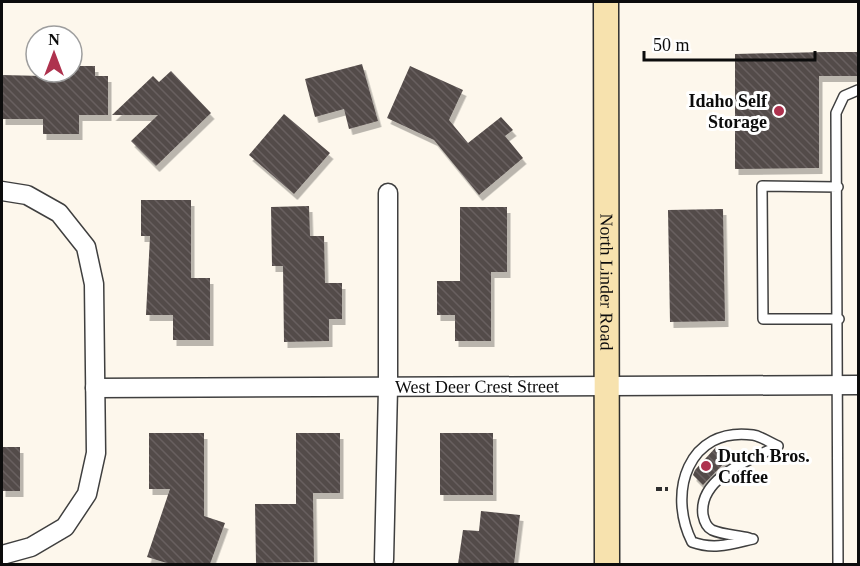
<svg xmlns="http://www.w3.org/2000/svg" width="860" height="566" font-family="Georgia,serif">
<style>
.building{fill:url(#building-back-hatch);filter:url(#shadow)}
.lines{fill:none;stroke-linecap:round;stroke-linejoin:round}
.service-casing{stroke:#3f3f3f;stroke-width:12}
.minor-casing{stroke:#3f3f3f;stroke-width:21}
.secondary-casing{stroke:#2e2e2e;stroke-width:27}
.path{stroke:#2e2e2e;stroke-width:4;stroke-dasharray:6 3;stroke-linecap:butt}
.service{stroke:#fff;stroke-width:9}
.minor{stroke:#fff;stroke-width:18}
.secondary{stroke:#f7e2ae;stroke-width:24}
.poi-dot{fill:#ae324e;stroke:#fff;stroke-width:2}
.labels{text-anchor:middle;stroke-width:6;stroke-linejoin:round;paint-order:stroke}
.poi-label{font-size:18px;font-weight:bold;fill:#0c0c0c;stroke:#fff;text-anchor:end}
.street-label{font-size:18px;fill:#0c0c0c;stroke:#fff}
</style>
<defs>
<pattern id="building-back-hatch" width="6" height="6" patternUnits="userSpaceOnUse" patternTransform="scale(1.5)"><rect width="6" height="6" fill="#534b49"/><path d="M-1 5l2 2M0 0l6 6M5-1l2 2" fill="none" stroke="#67605f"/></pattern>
<filter id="shadow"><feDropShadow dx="3.5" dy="6" stdDeviation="0" flood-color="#0004"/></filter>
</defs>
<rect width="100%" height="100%" fill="#fdf7ec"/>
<path class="building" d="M826,52h32v24h-39v92l-84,1v-115z
M362,64l16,57 -29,8 -5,-20 -29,8 -10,-38z
M72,66h23v10h13v39h-29v19h-36v-15h-41v-44l41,1v-4h29z
M410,66l53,24 -14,30 19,23 33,-26 12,13 -8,6 18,22 -44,37 -45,-55 -47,-22z
M171,71l40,42 -55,53 -25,-25 27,-26h-46l41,-39 6,6z
M284,114l46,39 -36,41 -45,-39z
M141,200h50v78h19v62h-37v-25h-27l4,-79h-9z
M309,206l1,30h14l1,47h17v36h-13v22l-45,1 -1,-76h-11l-1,-59z
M460,207h47v65h-16v69h-36v-26h-18v-34h23z
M723,209l2,112 -55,1 -2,-112z
M149,433h55v83l21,7 -15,41h-40l-23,-7 23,-68h-21z
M296,433h44v60h-27l1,69 -58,1 -1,-59h41z
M440,433h53v62h-53z
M2,447h18v44h-18z
M716,447l12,12 -25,26 -10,-10 2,-5z
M481,511l39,4 -6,49h-56l5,-34 16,1z"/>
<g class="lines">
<g class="service-casing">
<path id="service" d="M838,187l-76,-1 1,133h76
M749,538c-11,-3 -26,-3 -37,-8 -6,-3 -8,-10 -9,-15 -5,-38 49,-56 75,-69
M753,539c-22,5 -39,11 -61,3 -25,-49 -4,-116 61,-107 8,1 17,8 25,11
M838,564l-2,-451 8,-17 14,-6"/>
</g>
<g class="minor-casing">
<g id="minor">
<path d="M2,191l25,4 32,18 27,34 8,37 2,169 -9,41 -22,33 -34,20 -29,8"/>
<path id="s1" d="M95,388l763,-3"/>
<path d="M384,560l4,-172v-195"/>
</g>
</g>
<g class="secondary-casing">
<g id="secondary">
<path id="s2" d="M606,2l1,562"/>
</g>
</g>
<path class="path" d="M656,489h12"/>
<use href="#service" class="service"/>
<use href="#minor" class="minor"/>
<use href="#secondary" class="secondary"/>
</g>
<g class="poi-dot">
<circle cx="779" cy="111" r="6"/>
<circle cx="706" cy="466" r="6"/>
</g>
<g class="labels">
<g class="poi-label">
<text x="767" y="107">Idaho Self<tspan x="767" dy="21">Storage</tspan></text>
<text x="718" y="462" text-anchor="start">Dutch Bros.<tspan x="718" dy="21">Coffee</tspan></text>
</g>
<g class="street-label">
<text dy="6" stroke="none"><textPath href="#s2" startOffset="280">North Linder Road</textPath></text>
<text dy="6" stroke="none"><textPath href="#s1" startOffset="382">West Deer Crest Street</textPath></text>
</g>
</g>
<rect width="860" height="566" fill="none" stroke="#0c0c0c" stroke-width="6"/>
<g transform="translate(54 54)"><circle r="28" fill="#ffffff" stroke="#9e9e9e" stroke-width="1.5"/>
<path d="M0-4.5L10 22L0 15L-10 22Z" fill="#ae324e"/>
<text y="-9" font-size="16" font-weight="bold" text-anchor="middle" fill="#0c0c0c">N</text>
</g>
<path d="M644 51v9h171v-9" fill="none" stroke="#0c0c0c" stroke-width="3"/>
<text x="653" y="51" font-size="18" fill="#0c0c0c" stroke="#ffffff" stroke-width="4.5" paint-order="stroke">50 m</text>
</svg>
